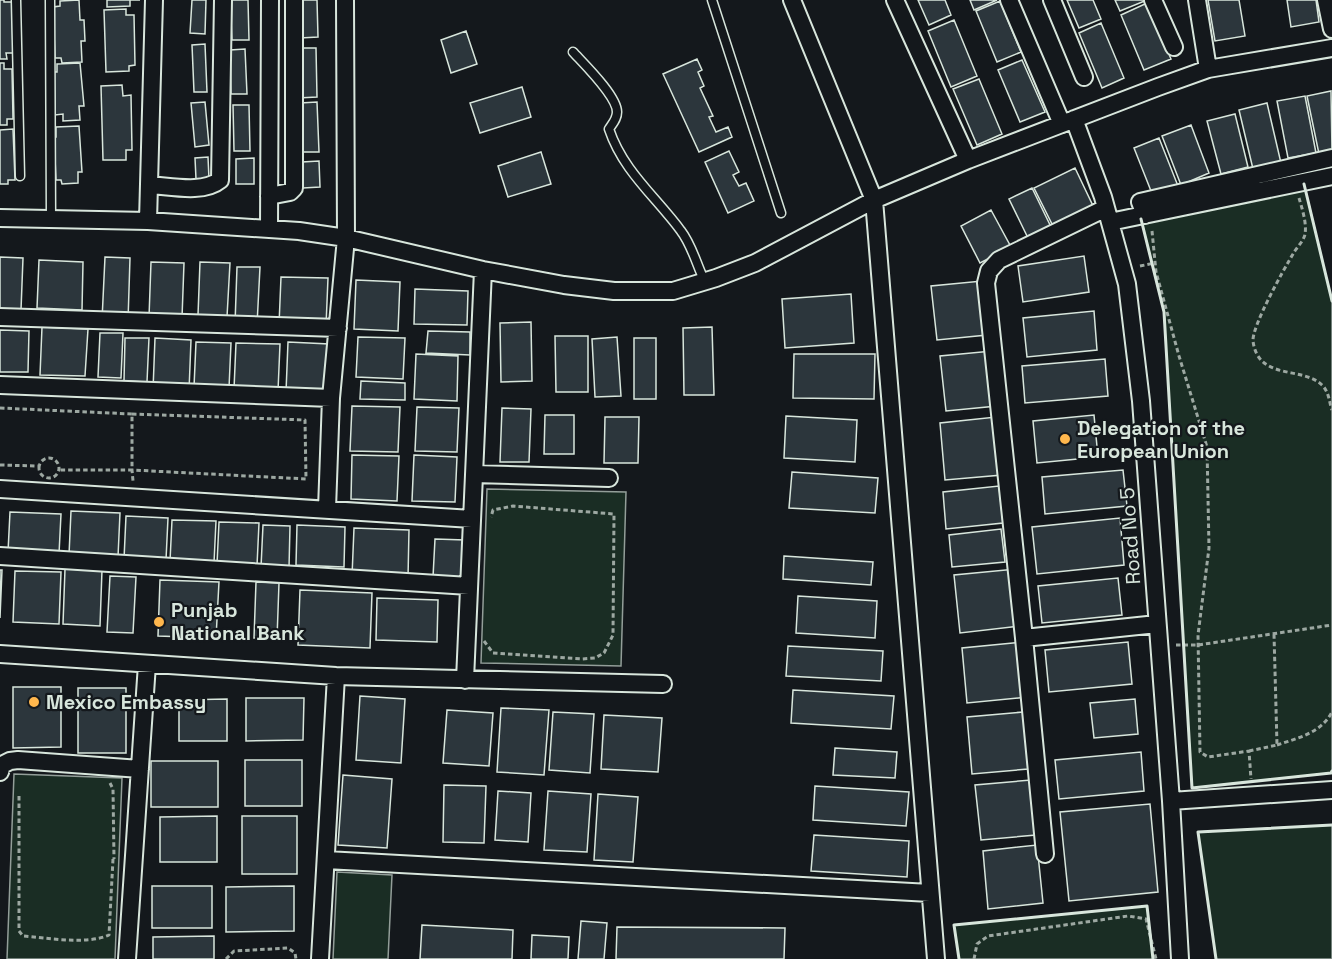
<svg xmlns="http://www.w3.org/2000/svg" width="1332" height="959" font-family="'Space Grotesk',sans-serif">
<style>
.green{fill:#1a2d24;stroke:#939e99;stroke-width:1.5}
.building{fill:#2c363c;stroke:#d8e6dc;stroke-width:1.5}
.lines{fill:none;stroke-linecap:round;stroke-linejoin:round}
.lane-casing{stroke:#d8e6dc;stroke-width:11}
.street-casing{stroke:#d8e6dc;stroke-width:20}
.path{stroke:#9da8a2;stroke-width:3;stroke-dasharray:4.5 3;stroke-linecap:butt}
.lane{stroke:#14181c;stroke-width:8}
.street{stroke:#14181c;stroke-width:16}
.wall{stroke:#d8e6dc;stroke-width:3}
.poi-dot{fill:#ffb74d;stroke:#14181c;stroke-width:2}
.labels{text-anchor:middle;stroke-width:4.5;stroke-linejoin:round;paint-order:stroke}
.poi-label{font-size:20px;font-weight:bold;fill:#d8e6dc;stroke:#14181c;text-anchor:start}
.street-label{font-size:20px;fill:#d8e6dc;stroke:#14181c}
</style>
<rect width="100%" height="100%" fill="#14181c"/>
<path class="green" d="M1302,175l30,126v470l-1,2 -139,15 -28,-476 -24,-97z
M487,489l139,3 -5,174 -140,-3z
M14,774l108,4 -7,181h-108z
M1332,825v134h-116l-18,-127z
M337,872l55,3 -4,84h-55z
M1147,906l6,53h-194l-5,-34z"/>
<path class="building" d="M0,0h4v2h8l1,51h-7l1,6h-7z
M79,0l1,20h4l1,21h-4l1,21 -20,1 -1,-5h-6l-2,-51 7,-1v-5z
M107,0h33h-10v6l-23,1z
M192,0h14l-1,34 -15,-1z
M230,0h18l1,40h-17z
M299,0h18l1,37 -18,1z
M918,0h27l6,15 -22,10z
M970,0h27l-23,10z
M1067,0h26l8,19 -22,9z
M1115,0h32l-27,11z
M1208,0h31l6,36 -30,5z
M1287,0h29l3,22 -28,5z
M1000,1l21,51 -24,10 -21,-51z
M1147,3l24,56 -27,11 -23,-55z
M126,9v6h8l1,50 -6,1v5l-23,1 -2,-62z
M954,20l23,56 -26,11 -23,-56z
M1101,23l23,55 -22,10 -23,-55z
M466,31l11,33 -26,9 -10,-33z
M205,44l2,48h-13l-2,-47z
M297,48h19l1,49 -19,1z
M245,49l2,45h-16l-1,-44z
M697,59l5,11 -4,2 6,14 -4,2 13,28 -4,1 7,15 12,-5 4,10 -33,15 -36,-78z
M1022,60l23,52 -25,10 -22,-52z
M0,63h4v6h8l1,50h-6v6h-7z
M80,63l4,43h-5l1,14 -17,1v-7l-8,1 -1,-43h3v-8z
M979,79l23,55 -25,11 -24,-56z
M122,85l1,11 8,-1 1,55h-6v10h-23l-2,-74z
M522,87l9,30 -51,16 -10,-30z
M1331,91l1,61 -13,2 -12,-58z
M1305,96l11,57 -28,5 -11,-57z
M205,102l4,43 -14,2 -4,-44z
M317,102l2,50h-18l-1,-49z
M1267,103l14,60 -28,6 -14,-59z
M233,105h16l1,46h-16z
M1235,114l13,53 -27,7 -14,-53z
M1191,125l18,48 -28,12 -19,-49z
M79,126l3,46h-4v11l-16,1 -1,-4h-5l-2,-43h2v-10z
M13,129l2,51h-7v4h-8v-54z
M1159,138l19,48 -25,10 -19,-48z
M729,151l10,21 -6,3 6,11 7,-3 8,18 -26,12 -23,-51z
M541,152l10,32 -43,13 -10,-31z
M208,157l1,22h-13l-1,-21z
M254,158v26h-18v-25z
M319,161l1,26 -17,1 -1,-26z
M1075,168l20,42 -40,20 -21,-42z
M1032,188l20,41 -23,11 -20,-41z
M991,210l20,37 -31,16 -19,-37z
M1084,256l5,36 -66,10 -5,-36z
M0,257l23,1 -2,52h-21z
M105,257l25,1 -2,63 -26,-1z
M39,260l44,2 -1,48 -45,-2z
M151,262l33,1 -2,55 -33,-1z
M200,262l30,1 -3,54 -29,-2z
M237,267h23l-3,58 -22,-1z
M281,277l47,1 -2,48 -47,-1z
M356,280l44,2 -2,49 -44,-2z
M982,281l5,54 -50,5 -6,-54z
M415,289l53,2 -1,34 -53,-1z
M851,294l3,49 -69,5 -3,-49z
M1094,311l3,39 -70,7 -4,-39z
M531,322l1,59 -31,1 -1,-59z
M42,327l46,2 -3,47 -45,-1z
M712,327l2,68h-30l-1,-67z
M0,330l29,1 -1,41h-28z
M428,331l42,1v23l-44,-2z
M100,333h23l-2,45 -23,-1z
M555,336h33v56h-32z
M358,337l47,1 -2,41 -47,-2z
M617,337l4,59 -26,1 -3,-58z
M125,338h24l-2,44 -23,-1z
M155,338l36,2 -2,51 -36,-1z
M634,338h22v61h-22z
M196,342l35,1 -2,45 -35,-1z
M288,342l41,2 -2,49 -41,-1z
M236,343l44,1 -2,47 -44,-2z
M992,351l5,55 -51,5 -6,-55z
M416,354l42,2 -1,45 -43,-2z
M794,354h81l-1,45 -81,-1z
M1105,359l3,37 -83,7 -3,-37z
M361,381l44,2v17l-45,-1z
M352,406l48,1 -2,45 -48,-1z
M417,407l42,1 -2,44 -42,-1z
M502,408l29,1 -2,53h-29z
M545,415h29v39h-30z
M1094,415l4,42 -61,6 -4,-42z
M786,416l71,4 -2,42 -71,-4z
M605,417h34l-1,46h-34z
M996,417l6,58 -57,5 -5,-57z
M352,455l47,1 -2,45 -46,-2z
M414,455l43,2 -2,45 -43,-1z
M1123,470l4,36 -82,8 -3,-37z
M792,472l86,6 -3,35 -86,-5z
M999,486l4,37 -57,6 -3,-37z
M71,511l49,2 -2,44 -49,-2z
M10,512l51,2 -2,40 -51,-2z
M126,516l42,2 -2,42 -42,-1z
M1120,518l4,47 -87,9 -5,-47z
M172,520l44,1 -2,42 -44,-2z
M219,522l40,1 -2,43 -40,-2z
M263,525l27,1 -1,42 -28,-1z
M297,525l48,2 -1,40 -48,-2z
M354,528l55,2 -1,48 -56,-2z
M1001,529l4,33 -53,5 -3,-32z
M435,539l30,1 -2,38 -30,-1z
M784,556l89,6 -2,23 -88,-6z
M65,569l37,1 -2,56 -37,-2z
M1016,569l5,57 -61,7 -6,-58z
M0,570h2l-2,48z
M15,571l46,1 -2,52 -46,-2z
M110,576l26,1 -3,56 -26,-1z
M1118,578l4,37 -80,8 -4,-37z
M160,580l59,2 -3,56 -58,-2z
M256,582l23,1 -2,56 -23,-1z
M300,590l72,3 -2,55 -72,-3z
M798,596l79,5 -2,37 -79,-5z
M377,598l61,2 -1,42 -61,-2z
M1023,642l5,55 -61,6 -5,-55z
M1128,642l4,42 -83,8 -4,-42z
M788,646l95,5 -2,30 -95,-5z
M13,687h48v60l-48,1z
M78,688h48v65h-48z
M793,690l101,6 -3,33 -100,-6z
M360,696l45,3 -4,64 -45,-3z
M246,698h58l-1,42 -57,1z
M227,699v42h-48v-41z
M1135,699l3,35 -44,4 -4,-35z
M501,708l48,2 -5,65 -47,-3z
M447,710l46,3 -4,53 -46,-3z
M553,712l41,2 -4,59 -41,-3z
M1023,712l5,57 -56,5 -5,-57z
M604,715l58,3 -4,54 -57,-3z
M835,748l62,4 -2,26 -62,-3z
M1141,752l3,39 -85,8 -4,-39z
M245,760h57v46h-57z
M151,761h67v46h-67z
M343,775l49,4 -5,69 -49,-3z
M1031,780l5,55 -55,5 -6,-55z
M444,785l42,1 -2,57 -41,-1z
M815,786l94,6 -3,34 -93,-6z
M498,791l33,2 -3,49 -33,-2z
M548,791l43,3 -4,58 -43,-2z
M598,794l40,3 -5,65 -39,-2z
M1150,804l8,88 -89,9 -9,-89z
M217,816v46h-57v-45z
M242,816h55v58h-55z
M814,835l95,6 -2,36 -96,-6z
M1037,845l6,58 -55,6 -5,-58z
M152,886h60v42h-60z
M294,886v45l-68,1v-45z
M581,921l26,2 -3,36h-26z
M422,925l91,5 -1,29h-92z
M617,927l168,1 -1,31h-168z
M532,935l37,2 -1,22h-37z
M214,936v23h-61v-22z"/>
<g class="lines">
<g class="lane-casing">
<path id="lane" d="M16,0l4,176
M50,0l1,219
M712,0l69,213
M573,52c11,12 44,44 44,60 0,7 -4,11 -8,17 14,42 47,68 72,102 11,14 16,35 24,51"/>
</g>
<g class="street-casing">
<path id="street" d="M792,0l82,200 62,759
M895,0l73,160
M1009,0l53,124
M1052,0l32,77
M1153,0l21,47
M1197,0l11,69
M1326,0l6,29
M1074,119l29,78 24,87 14,117 30,400 9,158
M149,185c21,1 54,9 71,-5l3,-180
M269,196l21,-4 4,-4v-188
M1106,208l-107,52 -10,11 -3,12 38,355 133,-14
M1145,215l-5,-13 192,-44
M0,218l148,3 151,10 47,7 137,32 81,15 50,6h59l43,-13 39,-15 119,-63 94,-40 190,-73 50,-18 124,-21
M148,221l6,-221
M1110,222l222,-46
M269,229l1,-229
M0,317l338,11
M0,385l331,13
M474,474l135,4
M0,489l472,30
M327,509l4,-111 15,-160 -1,-238
M0,556l469,30
M1024,638l21,216
M0,654l336,22 327,8
M465,680l18,-410
M0,772l2,-7 8,-4 8,-1 122,9
M1171,801l161,-11
M326,860l604,33
M127,959l20,-295
M320,959l16,-283"/>
</g>
<path class="path" d="M1299,198c3,10 8,26 6,36 -1,7 -9,14 -12,20 -9,15 -41,72 -40,87 5,40 50,25 69,44 7,7 7,16 10,25
M1152,231l4,41 23,84 28,91 2,101 -11,87 2,117 8,5 41,-6 2,28
M1140,266l15,-3
M0,408l132,6v56h-73
M132,414l173,6 1,59 -174,-9 1,11
M39 468a10 10 0 1 1 20 0a10 10 0 1 1-20 0Z
M0,465l39,1
M484,641l9,12 89,6 13,-1 9,-5 9,-18 1,-121 -101,-8 -20,4 -2,7
M1176,645h22l134,-20
M1277,745c21,-7 44,-12 55,-33
M1249,751l28,-6 -3,-111
M110,783l3,6 1,70
M19,796v135l4,5c25,2 64,9 86,-1l4,-76
M226,959l8,-8 54,-3 7,5 1,6
M974,959l3,-15 11,-8 140,-20 18,3 10,40"/>
<use href="#lane" class="lane"/>
<use href="#street" class="street"/>
<path class="wall" d="M1304,184l28,117
M1141,219l23,93 28,476 139,-15 1,-2
M959,959l-5,-34 193,-19 6,53
M1216,959l-18,-127 134,-7"/>
</g>
<g class="poi-dot">
<circle cx="1065" cy="439" r="6"/>
<circle cx="159" cy="622" r="6"/>
<circle cx="34" cy="702" r="6"/>
</g>
<g class="labels">
<g class="poi-label">
<text x="1077" y="435">Delegation of the<tspan x="1077" dy="23">European Union</tspan></text>
<text x="171" y="617">Punjab<tspan x="171" dy="23">National Bank</tspan></text>
<text x="46" y="709">Mexico Embassy</text>
</g>
<g class="street-label">
<text transform="translate(1130 536) rotate(-94)" y="7">Road No 5</text>
</g>
</g>
</svg>
